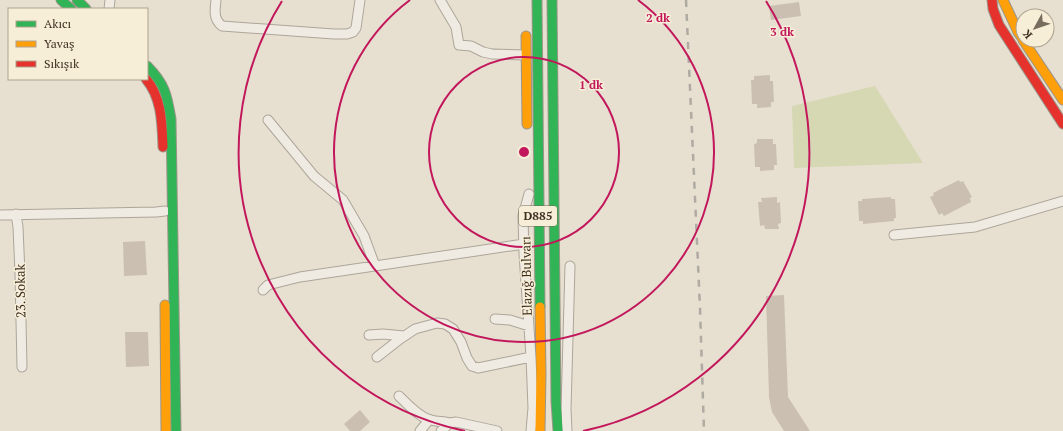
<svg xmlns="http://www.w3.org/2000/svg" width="1063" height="431" font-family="'PT Serif',serif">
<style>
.green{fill:#d6d7b3}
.building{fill:#cbbfb2}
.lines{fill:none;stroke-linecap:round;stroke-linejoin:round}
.street-casing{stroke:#ada599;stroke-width:11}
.fast-casing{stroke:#9c958a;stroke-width:11}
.slow-casing{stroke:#9c958a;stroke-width:11}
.jam-casing{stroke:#9c958a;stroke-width:11}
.street{stroke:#efebe3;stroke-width:9}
.fast{stroke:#30b455;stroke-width:9}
.slow{stroke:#ff9f0a;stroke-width:9}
.jam{stroke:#e5322d;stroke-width:9}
.rail{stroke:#afaaa2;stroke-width:2.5;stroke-dasharray:7 7;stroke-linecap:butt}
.ring{fill:none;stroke:#c2185b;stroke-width:2}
.labels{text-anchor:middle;stroke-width:3;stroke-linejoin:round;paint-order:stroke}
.shield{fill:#f7eed8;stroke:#756857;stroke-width:1}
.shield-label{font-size:12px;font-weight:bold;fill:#3d2e20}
.street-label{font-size:13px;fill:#3d2e20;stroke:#f7eed8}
.centre{fill:#c2185b;stroke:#f7eed8;stroke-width:2}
.ring-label{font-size:12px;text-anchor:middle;font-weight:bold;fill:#c2185b;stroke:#f7eed8;stroke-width:3;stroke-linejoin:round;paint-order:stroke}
</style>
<rect width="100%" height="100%" fill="#e7e0d1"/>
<path class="green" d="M875,86l48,77 -129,5 -2,-62z"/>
<path class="building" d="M799,2l2,14 -30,4 -2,-14z
M770,75v6h3l1,21h-3v5l-14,1v-4h-5l-1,-24h3v-4z
M757,139h16v5h3l1,21h-3v5l-14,1v-4h-5l-1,-23 3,-1z
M959,180l1,2 3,-1 9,16 -2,1 1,4 -27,14 -2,-3 -3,2 -9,-18 4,-2 -1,-2z
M777,197v6l3,-1 1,21 -3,1 1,5h-14l-1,-4 -4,1 -2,-24h4l-1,-4z
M891,197v2h4l1,19h-2v3l-31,3v-3h-4l-1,-20h4v-2z
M145,241l2,34 -23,1 -1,-34z
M784,295l4,102 22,34h-26l-12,-19 -3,-15 -3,-101z
M125,332h23l1,34 -23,1z
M360,410l10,12 -10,9h-10l-6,-7z"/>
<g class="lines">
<g class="street-casing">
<path id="street" d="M216,0c-1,10 -3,19 6,26l112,8h13l6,-2 3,-4 4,-28
M440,0l16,27 3,18 12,1 12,6 9,2 34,1
M109,9l1,-9
M268,120l46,56 29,24 21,36 11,30
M529,194l-6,22 1,38 7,103 2,51 -2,23
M16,214l2,13 2,47 2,93
M0,215l156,-3 9,-1
M894,235l81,-8 88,-26
M263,290l5,-5 32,-8 224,-33
M495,319l15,1 19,6
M369,335l14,-1 21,2
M377,357l23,-18 15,-10 22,-6 8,1 8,5 8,13 6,16 5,8 6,2 53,-11
M399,396c8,8 21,22 32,24 6,2 13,1 19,3
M420,431l9,-11
M441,431l9,-8 6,-1 41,9
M567,431l-1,-22 4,-143"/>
</g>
<g class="fast-casing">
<path id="fast" d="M61,0l10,9
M77,0l9,9
M537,0l3,307
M552,0l4,401 2,30
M147,66c18,18 20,29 24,53l5,312"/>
</g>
<g class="slow-casing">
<path id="slow" d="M1003,0l15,32 5,7
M526,36l1,88
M1023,40l40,60
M165,305l1,126
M540,307l1,67 -1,57"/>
</g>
<g class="jam-casing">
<path id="jam" d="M992,0l1,9 6,16 64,99
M146,79c16,19 16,44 17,68"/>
</g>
<use href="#street" class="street"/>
<use href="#fast" class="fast"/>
<use href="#slow" class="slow"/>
<use href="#jam" class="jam"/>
<path class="rail" d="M686,0l14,308 4,123"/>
</g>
<g class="ring">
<circle cx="524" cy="152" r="95"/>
<path d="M638 0A190 190 0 1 1 410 0"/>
<path d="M465 431A285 285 0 0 1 282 1M766 1A285 285 0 0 1 583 431"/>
</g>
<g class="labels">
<rect class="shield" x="519" y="206" width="38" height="20" rx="3"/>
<g class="shield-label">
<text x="538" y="220">D885</text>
</g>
<g class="street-label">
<text transform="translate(526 276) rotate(-91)" y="5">Elazığ Bulvarı</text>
<text transform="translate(20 291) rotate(-91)" y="5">23. Sokak</text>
</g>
</g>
<circle cx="524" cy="152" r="6" class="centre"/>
<g class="ring-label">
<text x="658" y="22">2 dk</text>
<text x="782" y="36">3 dk</text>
<text x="591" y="89">1 dk</text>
</g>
<rect x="8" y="8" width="140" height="72" fill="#f7eed8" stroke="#ada18e"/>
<rect x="16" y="21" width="20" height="6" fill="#30b455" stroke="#ada18e"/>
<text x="44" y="28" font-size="12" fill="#3d2e20">Akıcı</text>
<rect x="16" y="41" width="20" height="6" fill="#ff9f0a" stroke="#ada18e"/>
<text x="44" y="48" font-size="12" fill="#3d2e20">Yavaş</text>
<rect x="16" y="61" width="20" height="6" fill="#e5322d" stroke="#ada18e"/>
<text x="44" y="68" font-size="12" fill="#3d2e20">Sıkışık</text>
<g transform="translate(1035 28) rotate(230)"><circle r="19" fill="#f7eed8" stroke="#ada18e"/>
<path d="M0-3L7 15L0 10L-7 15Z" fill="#786c5e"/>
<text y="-6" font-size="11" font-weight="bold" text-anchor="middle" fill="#3d2e20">K</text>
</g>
</svg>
